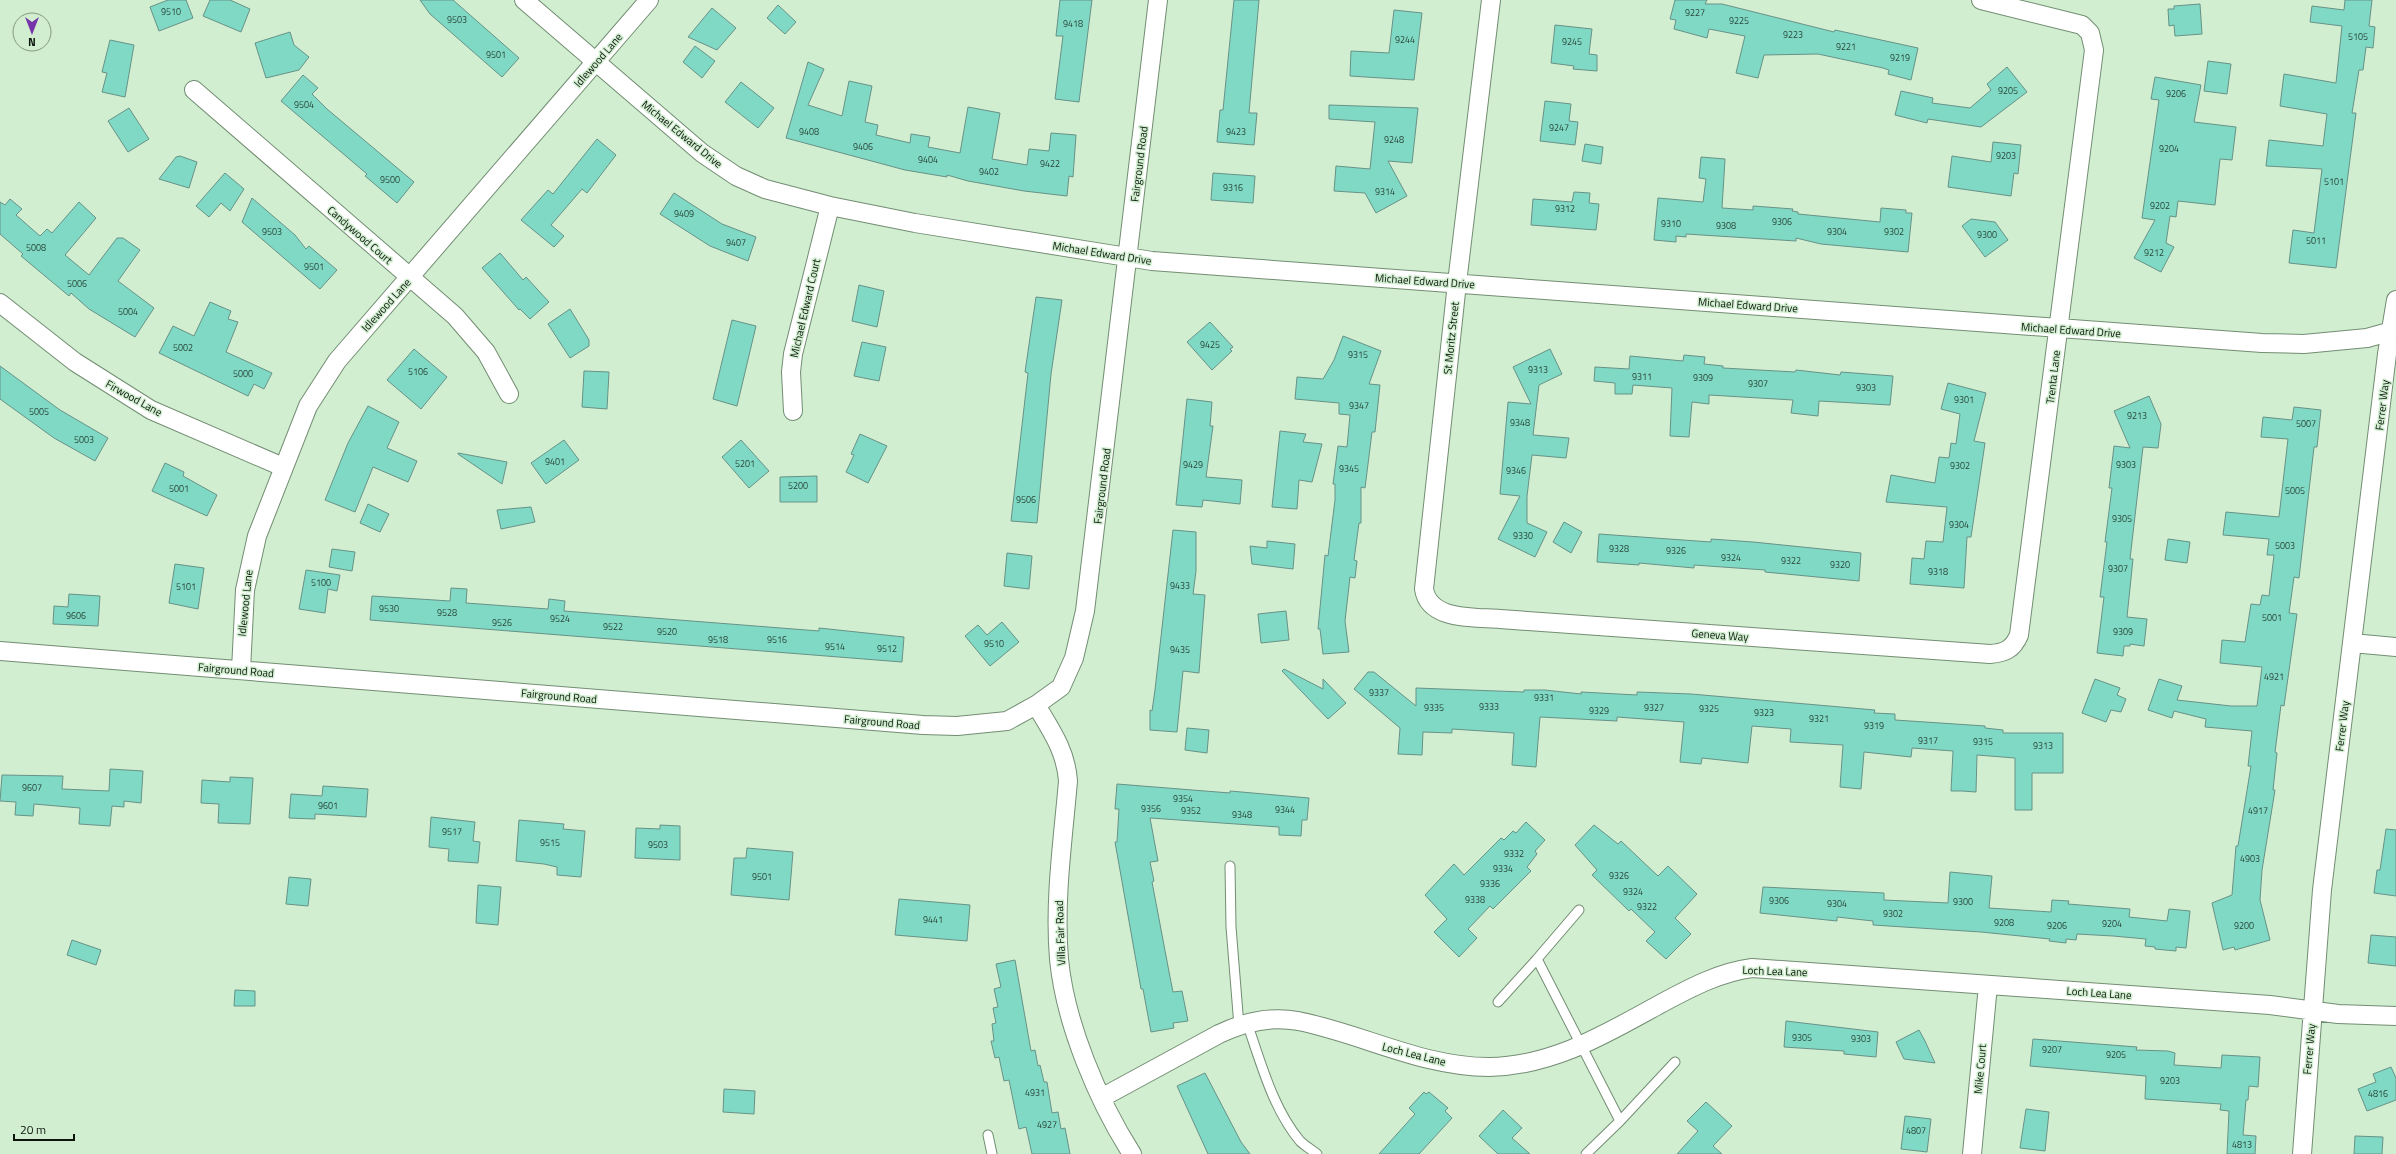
<svg xmlns="http://www.w3.org/2000/svg" width="2396" height="1154" font-family="'Titillium Web',sans-serif">
<style>
.building{fill:#80d9c4;stroke:#679287}
.lines{fill:none;stroke-linecap:round;stroke-linejoin:round}
.service-casing{stroke:#738d73;stroke-width:11}
.minor-casing{stroke:#738d73;stroke-width:20}
.service{stroke:#fff;stroke-width:9}
.minor{stroke:#fff;stroke-width:18}
.labels{text-anchor:middle;stroke-width:3;stroke-linejoin:round;paint-order:stroke}
.number-label{font-size:9px;fill:#284639}
.street-label{font-size:11px;fill:#0b150b;stroke:#d1eed0}
</style>
<rect width="100%" height="100%" fill="#d1eed0"/>
<path class="building" d="M168,0h18l7,18 -34,13 -9,-24z
M210,0h20l20,9 -9,23 -38,-16z
M420,0h33l66,58 -17,19 -72,-63z
M1060,0h32l-13,102 -24,-3 8,-63h-7z
M1234,0h25l-10,113h8l-3,32 -37,-3 3,-32h3z
M1675,0h32l-2,4h17l112,28 1,-2 83,18 -7,32 -23,-6 1,-4 -6,-2 -65,-14 -54,1 -6,23 -22,-5 9,-37 -36,-7 -2,9 -33,-9 2,-9 -6,-1z
M2345,0h27l-3,26 6,1 -2,21 -7,-1 -3,23h-4l-7,43h4l-20,155 -47,-5 4,-33 21,3 8,-64 -56,-3 3,-26 54,6 4,-32 -47,-8 4,-32 52,9 6,-57 -32,-4 2,-16 32,4z
M2200,4l2,30 -27,2 -1,-11 -5,1 -1,-17h6v-3z
M778,5l18,17 -11,12 -18,-16z
M712,8l24,20 -19,22 -29,-13z
M1394,10l28,3 -8,67 -64,-4 1,-25 38,2z
M1555,25l37,4 -3,25 8,1v16l-24,-2 1,-3 -23,-3z
M290,32l4,13 15,12 -10,13 -33,8 -11,-35z
M110,40l24,5 -9,52 -23,-5 5,-19 -5,-1z
M695,46l20,15 -13,17 -19,-16z
M2208,61l23,3 -4,30 -23,-3z
M808,62l16,7 -16,36 34,11 7,-35 23,5 -7,36 13,3 -2,10 34,8 1,-9 19,3 -2,10 32,6 8,-46 32,6 -8,46 35,6 2,-16 20,2 2,-18 25,2 -3,42 -4,-1 -2,20 -43,-5 -56,-10 -21,-6v2l-42,-7 -119,-32z
M2007,67l20,25 -46,35 -53,-8 -1,4 -32,-8 6,-24 32,7 -1,5 38,5 21,-18 -4,-6z
M303,75l15,13 -6,6 15,15 87,73 -17,21 -32,-27 2,-2 -86,-73z
M2155,77l46,8 -7,37 42,5 -4,33 -12,-1 -5,46 -37,-4 -2,16 -6,-1 -4,27 8,4 -13,25 -27,-14 21,-38 -13,-2 17,-118 -8,-1z
M741,82l33,26 -16,20 -33,-26z
M1545,101l26,3 -2,17 9,1 -3,23 -35,-4z
M1329,105l89,3 -6,55 -24,-2 19,35 -31,17 -11,-20 -31,-2 2,-25 34,3 5,-47 -46,-3z
M129,108l20,31 -21,13 -20,-31z
M597,139l19,16 -29,38 -5,-4 -31,36 13,11 -10,11 -33,-27 27,-30 5,4z
M1993,142l28,3 -3,29 -4,-1 -3,23 -63,-9 4,-31 39,6z
M1585,144l18,3 -2,17 -19,-3z
M180,156l17,6 -8,26 -30,-9 17,-22z
M1701,157l24,2 -3,49 31,2v-4l40,3 -1,2 6,1v2l82,8 1,-14 25,2v3h6l-4,39 -87,-8 -25,-6v3l-110,-7v3l-10,-1v6l-22,-2 4,-42 45,4 3,-23 -7,-1z
M225,173l19,16 -14,22 -9,-8 -12,14 -13,-11z
M1213,173l42,3 -2,27 -42,-3z
M1574,192l16,1 -1,10 10,1 -3,26 -65,-5 2,-26 39,3z
M674,193l48,31 34,13 -8,24 -38,-15 -50,-32z
M252,198l43,37 11,14 3,-3 28,24 -17,19 -78,-67z
M10,199l12,10 -6,6 24,21 7,-7 5,4 27,-31 17,16 -31,37 24,20 28,-37h6l17,12 -22,31 36,27 -19,29 -46,-28 -18,-16 -2,3 -48,-40 2,-2 -23,-20v-32l5,3z
M1971,219l24,3 13,18 -23,17 -23,-31z
M500,253l23,27 3,-3 23,25 -19,17 -10,-10 -1,1 -37,-42z
M859,285l25,6 -7,36 -25,-6z
M1036,297l26,3 -11,74 -14,149 -26,-2 17,-148 -3,-1z
M210,302l21,9 -3,8 10,3 -12,30 46,21 -8,16 -10,-5 -6,12 -89,-43 14,-27 21,10z
M570,309l19,31v6l-19,12 -22,-34z
M732,320l24,6 -19,80 -24,-7z
M1210,322l23,25 -3,2 2,2 -20,19 -25,-28z
M1343,336l38,15 -12,33 11,1 -5,47h-3l-7,56 -4,-1v36h-2l-5,37 3,1 -2,17 -5,-1 -5,44 4,31 -26,2 -3,-25h-2l7,-74 3,1 7,-56v-16h-2l5,-38 9,1 3,-32 -11,-1v-11l-44,-4 2,-22 26,2 11,-19z
M862,342l24,5 -7,34 -25,-5z
M414,349l33,28 -26,32 -34,-29z
M1550,349l12,25 -23,11 -6,50 36,3 -3,20 -34,-3 -5,41v27l20,9 -12,25 -37,-18 22,-43 -20,-2 8,-92 23,2 -18,-37z
M1684,355l21,2 -1,7 19,2v2l72,4 1,-2 44,5 1,-3 52,4 -3,29 -71,-4 -1,15 -27,-3 2,-13 -84,-5v9l-17,-2 -3,35 -19,-1 2,-48 -39,-3 -1,9h-17v-11l-21,-2 1,-14 34,2 1,-13 53,5z
M0,366l60,44 48,28 -13,23 -41,-23 -54,-39z
M584,371l25,1 -2,37 -25,-2z
M1948,383l38,10 -12,48 11,2 -14,94h-4l-3,51 -54,-4 2,-26 12,1 2,-18 17,1 4,-35 -61,-5 5,-27 44,8 4,-26 10,1 2,-15 5,1 4,-30 -19,-5z
M2149,396l12,28 -3,24 -15,-1 -13,112h3l-6,58 20,2 -3,27 -14,-2v2h-6l-1,10 -26,-3 7,-56h-4l7,-55h-2l7,-54h-3l5,-42 16,2 -16,-37z
M1187,399l25,3 -2,24h3l-7,51 36,3 -2,24 -37,-4 -1,7 -26,-2z
M368,406l31,16 -12,26 30,13 -9,21 -35,-15 -18,45 -30,-12 23,-57z
M2294,407l27,3 -4,37h-3l-15,131 -5,-1 -5,36 8,1 -13,92 -3,-1 -6,47 2,1 -4,37h2l-13,80 -2,30 10,40 -35,10 -1,-3 -11,3 -11,-47 20,-8 4,-49h2l13,-80h-3l4,-35 -47,-4 1,-8 -32,-8 -2,7 -24,-8 11,-31 23,7 -5,14 54,6h26l5,-39 -42,-4 2,-23 23,2 6,-38 9,1 2,-10 7,1 5,-41h-7l2,-16 -46,-4 3,-23 53,5 9,-78 -27,-2 2,-20 29,3z
M1280,431l26,3 -3,8 19,2 -10,38 -13,-2 -2,29 -25,-2z
M860,434l27,12 -19,37 -22,-11 8,-17 -3,-1z
M564,440l15,20 -33,24 -15,-21z
M741,440l28,31 -20,17 -27,-31z
M458,453l49,9 -5,22 -44,-30z
M165,463l19,9 -1,4 34,19 -10,21 -55,-25z
M817,476v26h-37v-25z
M368,504l21,10 -9,18 -20,-9z
M531,507l4,15 -34,7 -4,-19z
M1564,522l18,10 -11,21 -18,-11z
M1173,530l23,2v39l-3,23 12,1 -6,78 -16,-2 -6,61 -27,-2v-20l2,1 3,-21z
M1599,534l112,8v-3l42,3 108,11 -2,28 -94,-9v-2l-71,-5v3l-55,-5v2l-42,-3z
M2168,539l22,3 -3,21 -22,-3z
M1267,541l28,3 -2,25 -41,-5 -2,-18 17,2z
M332,549l23,3 -3,19 -23,-4z
M1007,553l25,3 -3,33 -25,-3z
M175,564l29,4 -6,41 -29,-6z
M306,570l34,5 -3,16 -9,-2 -3,24 -26,-4z
M451,588l16,1 -1,14 82,6 1,-10 16,2 -1,10 255,20v-3l85,9 -2,25 -532,-42 2,-24 78,5z
M69,594l31,2 -2,30 -45,-2 1,-18 14,1z
M1286,611l3,29 -28,3 -3,-29z
M1002,622l17,20 -29,24 -25,-30 13,-11 9,10z
M1284,669l39,20v-10l23,24 -18,16 -46,-48z
M1368,672h6l42,34v-18l108,4v-2h21l36,4v-2l56,3v-3l54,2 184,16 -1,3 21,1v6l90,6v2l18,2v3h60v40h-31v37h-17v-52l-38,-3 -1,37 -14,-1h-11l2,-40 -41,-3 -1,9 -47,-5 -3,37 -21,-2 3,-42 -53,-3 1,-13 -39,-3 -4,37 -46,-5 -1,6 -21,-2 4,-40 -67,-5v4l-77,-4 -4,50 -24,-2 2,-32 -62,-4v4l-29,-1 -1,23 -24,-1 2,-26 -46,-39z
M2095,679l25,9 -3,7 9,4 -5,13 -10,-2 -5,12 -24,-9z
M1187,728l22,2 -2,23 -22,-3z
M110,769l33,2 -2,32 -17,-2v6l-12,-1 -2,20 -31,-2 1,-16 -46,-4 -1,12 -18,-1 1,-13 -16,-1 2,-26 61,1 -1,13 47,2z
M230,777l23,1 -3,46 -32,-1 1,-19 -18,-1 1,-23 28,2z
M1117,784l113,9v-2l79,7 -2,22h-5l-1,16 -22,-1v-8l-129,-9 8,43 -8,1 4,19 -2,1 18,95 3,15 9,-1 6,30 -15,2 1,5 -23,4 -8,-43h-2l-26,-147h2l2,-33h-4z
M323,786l45,3 -2,28 -51,-3v5l-26,-1 2,-24 31,2z
M431,817l44,5 -2,19 7,1 -2,21 -30,-2 1,-12 -20,-2z
M519,820l45,4 -1,5 22,2 -4,46 -24,-2v-8l-13,-3 -28,-3z
M1526,822l19,18 -10,11 2,3 -10,13 4,4 -38,38 -3,-3 -22,23 9,9 -18,19 -25,-25 13,-13 -22,-24 29,-31 10,11 37,-37 3,2 9,-9 3,2z
M660,825l20,1v34l-45,-2 1,-30 24,1z
M1594,825l24,19 3,-3 37,35 10,-10 29,28 -22,24 16,16 -25,25 -20,-18 9,-9 -24,-23 -2,2 -37,-36 5,-5 -22,-25z
M2386,829l10,1v66l-22,-3 3,-23h3z
M747,848l46,4 -4,48 -58,-5 3,-37h12z
M1950,872l42,4 -3,32 62,4 1,-12 17,1 -1,3 62,5 -1,8 38,4 2,-12 21,2 -4,37 -10,-1v4l-21,-2v-2l-10,-1 1,-7 -33,-3 -36,-2 -1,6 -10,-1v4l-17,-2 1,-2 -69,-7 -108,-7v-4l-36,-4v4l-77,-8 3,-26 121,6v7l64,3z
M289,877l22,2 -3,27 -22,-2z
M478,885l23,2 -3,38 -22,-2z
M899,899l71,6 -3,36 -72,-6z
M2371,935l25,2v29l-28,-3z
M72,940l29,10 -5,15 -29,-10z
M1015,960l16,91 4,-1 3,16 2,-1 4,17h3l5,31 6,-1 3,17 4,-1 5,26h-38l-6,-27 -7,2 -10,-49 -5,1 -5,-24 -4,1 -4,-17h3l-2,-17 4,-1 -3,-15 5,-1 -4,-18 7,-2 -5,-23z
M235,990l20,1v15h-21z
M1786,1021l92,11 -2,25 -32,-3v-3l-60,-4z
M1919,1030l6,11 10,22 -31,-4 -8,-17z
M2033,1039l104,8 -1,3 32,1 7,2 -1,12 47,3 1,-13 38,2 -2,30 -9,-1 -1,14h-2l-3,35 13,1 -1,18h-28l2,-43 -9,-1 1,-6 -76,-5 1,-23 -116,-10z
M2391,1067l5,11v22l-29,11 -9,-22 18,-7 -3,-8z
M1205,1073l36,69 9,12h-42l-31,-68z
M724,1089l31,2 -1,23 -31,-2z
M1424,1092l2,2 3,-2 19,16 -3,3 7,7 -33,36h-40l36,-40 -6,-6z
M1706,1102l26,24 -19,20 9,8h-45l21,-23 -11,-10z
M2026,1109l23,3 -4,39 -25,-3z
M1503,1110l19,18 -10,10 18,16h-32l-19,-18z
M1905,1116l26,3 -4,33 -26,-3z
M2355,1136l28,1 -1,17h-28z"/>
<g class="lines">
<g class="service-casing">
<path id="service" d="M1230,866l1,61 8,99
M1579,910l-42,49 83,162 -34,33
M1498,1002l39,-43
M1247,1023c14,40 26,86 53,118 5,5 12,9 17,13
M1620,1121l55,-59
M988,1135l4,19"/>
</g>
<g class="minor-casing">
<path id="minor" d="M524,0l178,153 34,23 29,13 65,17 85,17 237,38 1110,82 42,1 63,-6 29,-8
M1491,0l-34,283 -33,306c5,32 51,28 76,30l490,35c15,-1 23,-5 29,-19l75,-585 -4,-17 -8,-8 -101,-25
M194,90l261,226 31,36 23,42
M0,303l75,59 76,48 132,57
M793,411l-2,-39 2,-18 37,-148
M2352,643l44,4
M0,651l923,74 34,1 50,-5 29,-16 25,-18 13,-29 11,-47 73,-611
M241,670l4,-80 12,-54 51,-130 29,-45 312,-361
M1036,705c15,25 30,46 32,76 -5,59 -14,119 -9,178 6,64 39,142 73,195
M1103,1097l116,-63c25,-12 52,-18 79,-13 65,13 124,46 191,46 65,-1 118,-34 173,-64 28,-15 58,-31 90,-35l518,37 68,9 58,2
M1972,1154l16,-169
M2302,1154l20,-264 65,-536 9,-54"/>
</g>
<use href="#service" class="service"/>
<use href="#minor" class="minor"/>
</g>
<g class="labels">
<g class="number-label">
<text x="171" y="15">9510</text>
<text x="1695" y="16">9227</text>
<text x="457" y="23">9503</text>
<text x="1739" y="24">9225</text>
<text x="1073" y="27">9418</text>
<text x="1793" y="38">9223</text>
<text x="2358" y="40">5105</text>
<text x="1405" y="43">9244</text>
<text x="1572" y="45">9245</text>
<text x="1846" y="50">9221</text>
<text x="496" y="58">9501</text>
<text x="1900" y="61">9219</text>
<text x="2008" y="94">9205</text>
<text x="2176" y="97">9206</text>
<text x="304" y="108">9504</text>
<text x="1559" y="131">9247</text>
<text x="809" y="135">9408</text>
<text x="1236" y="135">9423</text>
<text x="1394" y="143">9248</text>
<text x="863" y="150">9406</text>
<text x="2169" y="152">9204</text>
<text x="2006" y="159">9203</text>
<text x="928" y="163">9404</text>
<text x="1050" y="167">9422</text>
<text x="989" y="175">9402</text>
<text x="390" y="183">9500</text>
<text x="2334" y="185">5101</text>
<text x="1233" y="191">9316</text>
<text x="1385" y="195">9314</text>
<text x="2160" y="209">9202</text>
<text x="1565" y="212">9312</text>
<text x="684" y="217">9409</text>
<text x="1782" y="225">9306</text>
<text x="1671" y="227">9310</text>
<text x="1726" y="229">9308</text>
<text x="272" y="235">9503</text>
<text x="1837" y="235">9304</text>
<text x="1894" y="235">9302</text>
<text x="1987" y="238">9300</text>
<text x="2316" y="244">5011</text>
<text x="736" y="246">9407</text>
<text x="36" y="251">5008</text>
<text x="2154" y="256">9212</text>
<text x="314" y="270">9501</text>
<text x="77" y="287">5006</text>
<text x="128" y="315">5004</text>
<text x="1210" y="348">9425</text>
<text x="183" y="351">5002</text>
<text x="1358" y="358">9315</text>
<text x="1538" y="373">9313</text>
<text x="418" y="375">5106</text>
<text x="243" y="377">5000</text>
<text x="1642" y="380">9311</text>
<text x="1703" y="381">9309</text>
<text x="1758" y="387">9307</text>
<text x="1866" y="391">9303</text>
<text x="1964" y="403">9301</text>
<text x="1359" y="409">9347</text>
<text x="39" y="415">5005</text>
<text x="2137" y="419">9213</text>
<text x="1520" y="426">9348</text>
<text x="2306" y="427">5007</text>
<text x="84" y="443">5003</text>
<text x="555" y="465">9401</text>
<text x="745" y="467">5201</text>
<text x="1193" y="468">9429</text>
<text x="2126" y="468">9303</text>
<text x="1960" y="469">9302</text>
<text x="1349" y="472">9345</text>
<text x="1516" y="474">9346</text>
<text x="798" y="489">5200</text>
<text x="179" y="492">5001</text>
<text x="2295" y="494">5005</text>
<text x="1026" y="503">9506</text>
<text x="2122" y="522">9305</text>
<text x="1959" y="528">9304</text>
<text x="1523" y="539">9330</text>
<text x="2285" y="549">5003</text>
<text x="1619" y="552">9328</text>
<text x="1676" y="554">9326</text>
<text x="1731" y="561">9324</text>
<text x="1791" y="564">9322</text>
<text x="1840" y="568">9320</text>
<text x="2118" y="572">9307</text>
<text x="1938" y="575">9318</text>
<text x="321" y="586">5100</text>
<text x="1180" y="589">9433</text>
<text x="186" y="590">5101</text>
<text x="389" y="612">9530</text>
<text x="447" y="616">9528</text>
<text x="76" y="619">9606</text>
<text x="2272" y="621">5001</text>
<text x="560" y="622">9524</text>
<text x="502" y="626">9526</text>
<text x="613" y="630">9522</text>
<text x="667" y="635">9520</text>
<text x="2123" y="635">9309</text>
<text x="718" y="643">9518</text>
<text x="777" y="643">9516</text>
<text x="994" y="647">9510</text>
<text x="835" y="650">9514</text>
<text x="887" y="652">9512</text>
<text x="1180" y="653">9435</text>
<text x="2274" y="680">4921</text>
<text x="1379" y="696">9337</text>
<text x="1544" y="701">9331</text>
<text x="1489" y="710">9333</text>
<text x="1434" y="711">9335</text>
<text x="1654" y="711">9327</text>
<text x="1709" y="712">9325</text>
<text x="1599" y="714">9329</text>
<text x="1764" y="716">9323</text>
<text x="1819" y="722">9321</text>
<text x="1874" y="729">9319</text>
<text x="1928" y="744">9317</text>
<text x="1983" y="745">9315</text>
<text x="2043" y="749">9313</text>
<text x="32" y="791">9607</text>
<text x="1183" y="802">9354</text>
<text x="328" y="809">9601</text>
<text x="1151" y="812">9356</text>
<text x="1285" y="813">9344</text>
<text x="1191" y="814">9352</text>
<text x="2258" y="814">4917</text>
<text x="1242" y="818">9348</text>
<text x="452" y="835">9517</text>
<text x="550" y="846">9515</text>
<text x="658" y="848">9503</text>
<text x="1514" y="857">9332</text>
<text x="2250" y="862">4903</text>
<text x="1503" y="872">9334</text>
<text x="1619" y="879">9326</text>
<text x="762" y="880">9501</text>
<text x="1490" y="887">9336</text>
<text x="1633" y="895">9324</text>
<text x="1475" y="903">9338</text>
<text x="1779" y="904">9306</text>
<text x="1963" y="905">9300</text>
<text x="1837" y="907">9304</text>
<text x="1647" y="910">9322</text>
<text x="1893" y="917">9302</text>
<text x="933" y="923">9441</text>
<text x="2004" y="926">9208</text>
<text x="2112" y="927">9204</text>
<text x="2057" y="929">9206</text>
<text x="2244" y="929">9200</text>
<text x="1802" y="1041">9305</text>
<text x="1861" y="1042">9303</text>
<text x="2052" y="1053">9207</text>
<text x="2116" y="1058">9205</text>
<text x="2170" y="1084">9203</text>
<text x="1035" y="1096">4931</text>
<text x="2378" y="1097">4816</text>
<text x="1047" y="1128">4927</text>
<text x="1916" y="1134">4807</text>
<text x="2242" y="1148">4813</text>
</g>
<g class="street-label">
<text transform="translate(598 60) rotate(-49)" y="4">Idlewood Lane</text>
<text transform="translate(682 134) rotate(39)" y="4">Michael Edward Drive</text>
<text transform="translate(1139 164) rotate(-83)" y="4">Fairground Road</text>
<text transform="translate(360 235) rotate(41)" y="4">Candywood Court</text>
<text transform="translate(1102 253) rotate(9)" y="4">Michael Edward Drive</text>
<text transform="translate(1425 281) rotate(4)" y="4">Michael Edward Drive</text>
<text transform="translate(386 305) rotate(-48)" y="4">Idlewood Lane</text>
<text transform="translate(1748 305) rotate(4)" y="4">Michael Edward Drive</text>
<text transform="translate(805 308) rotate(-77)" y="4">Michael Edward Court</text>
<text transform="translate(2071 330) rotate(4)" y="4">Michael Edward Drive</text>
<text transform="translate(1451 338) rotate(-84)" y="4">St Moritz Street</text>
<text transform="translate(2053 377) rotate(-83)" y="4">Trenta Lane</text>
<text transform="translate(134 398) rotate(29)" y="4">Firwood Lane</text>
<text transform="translate(2382 405) rotate(-83)" y="4">Ferrer Way</text>
<text transform="translate(1102 486) rotate(-83)" y="4">Fairground Road</text>
<text transform="translate(245 603) rotate(-84)" y="4">Idlewood Lane</text>
<text transform="translate(1720 635) rotate(4)" y="4">Geneva Way</text>
<text transform="translate(236 670) rotate(5)" y="4">Fairground Road</text>
<text transform="translate(559 696) rotate(5)" y="4">Fairground Road</text>
<text transform="translate(882 722) rotate(5)" y="4">Fairground Road</text>
<text transform="translate(2342 726) rotate(-83)" y="4">Ferrer Way</text>
<text transform="translate(1060 933) rotate(-92)" y="4">Villa Fair Road</text>
<text transform="translate(1775 971) rotate(2)" y="4">Loch Lea Lane</text>
<text transform="translate(2099 993) rotate(4)" y="4">Loch Lea Lane</text>
<text transform="translate(2309 1049) rotate(-85)" y="4">Ferrer Way</text>
<text transform="translate(1414 1054) rotate(14)" y="4">Loch Lea Lane</text>
<text transform="translate(1980 1069) rotate(-85)" y="4">Mike Court</text>
</g>
</g>
<g transform="translate(32 32) rotate(180)"><circle r="19" fill="#d1eed0" stroke="#829781"/>
<path d="M0-3L7 15L0 10L-7 15Z" fill="#7635aa"/>
<text y="-6" font-size="11" font-weight="bold" text-anchor="middle" fill="#0b150b">N</text>
</g>
<path d="M14 1134v6h60v-6" fill="none" stroke="#0b150b" stroke-width="2"/>
<text x="20" y="1134" font-size="12" fill="#0b150b" stroke="#d1eed0" stroke-width="3" paint-order="stroke">20 m</text>
</svg>
